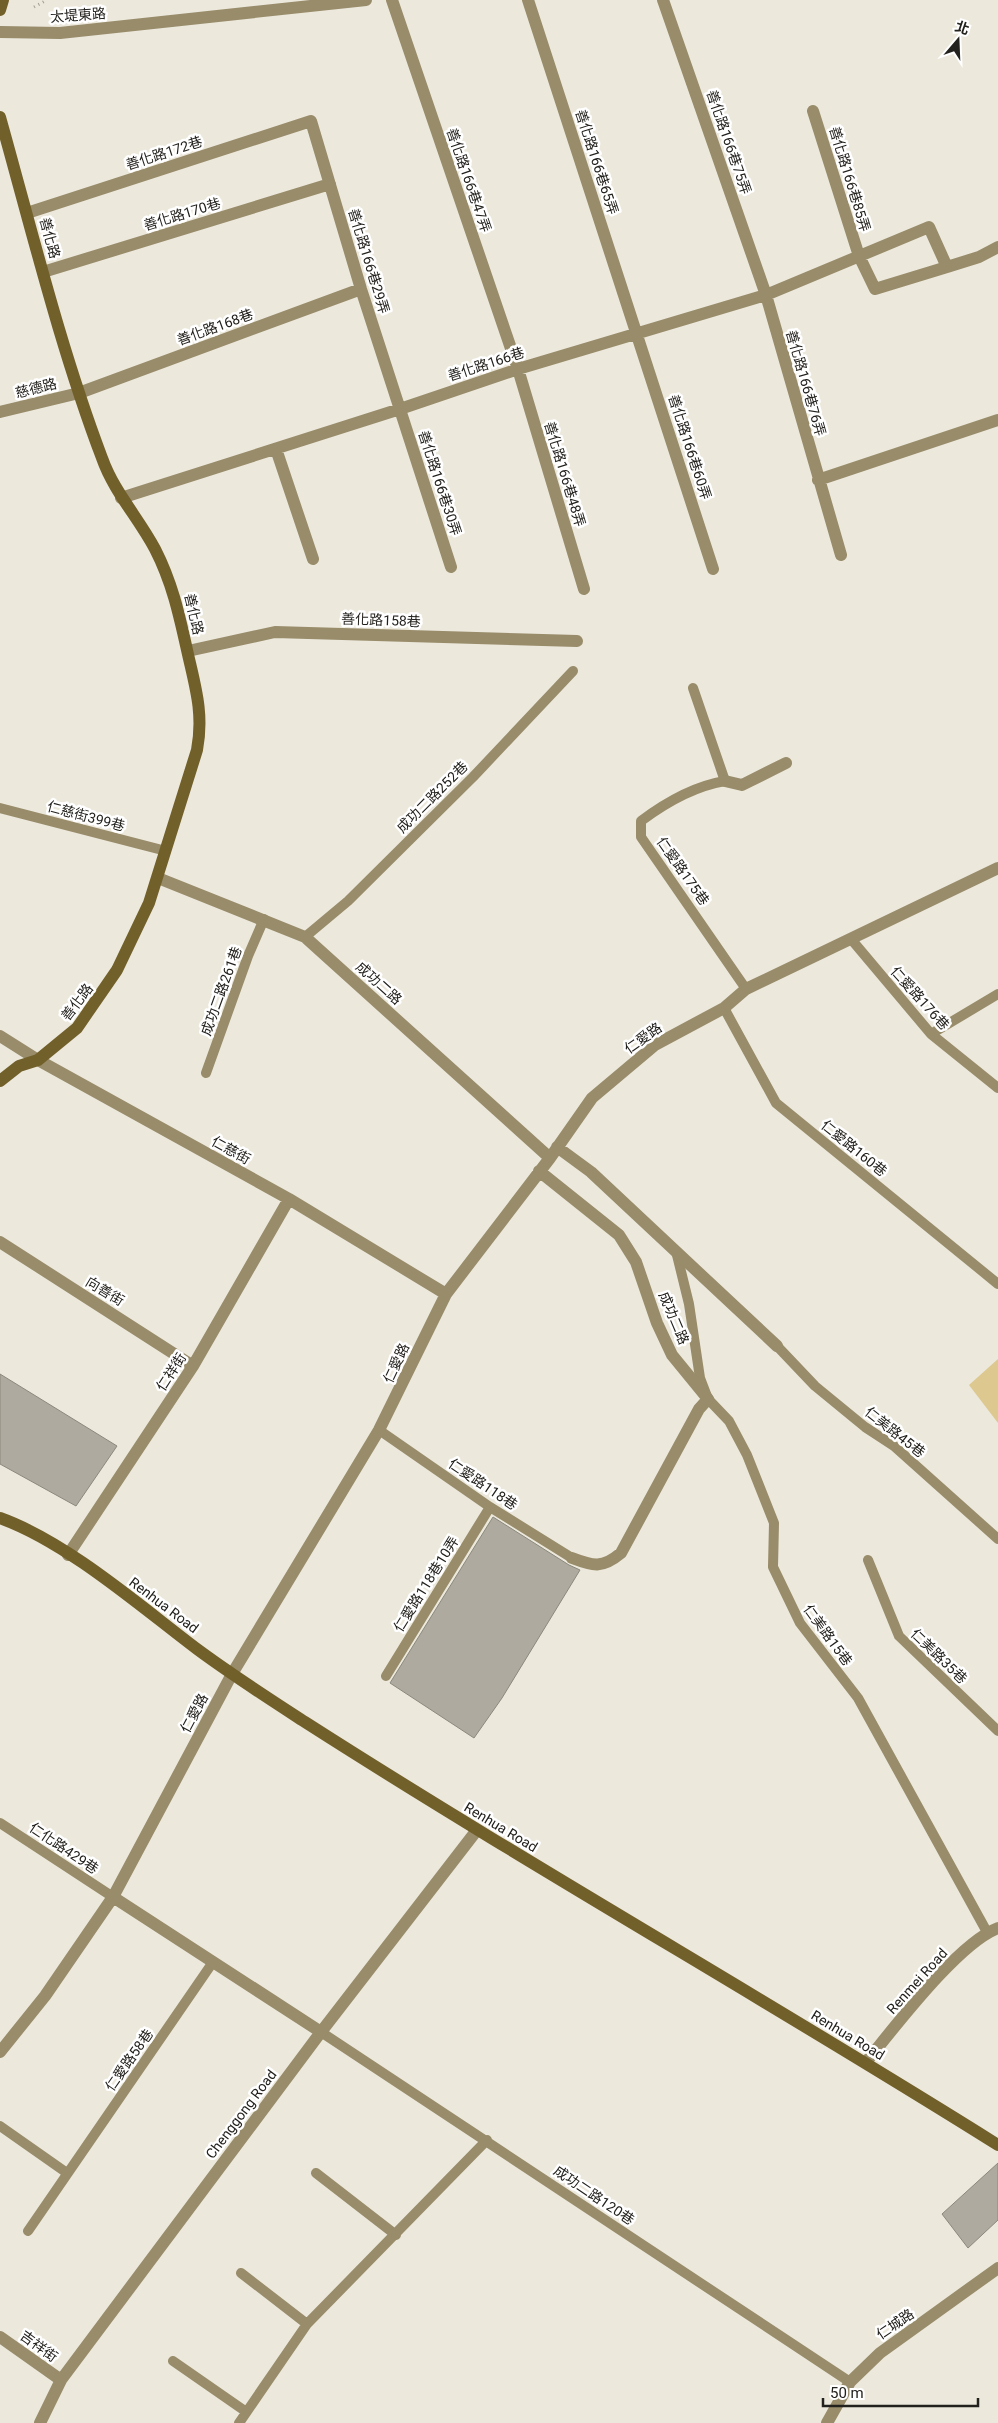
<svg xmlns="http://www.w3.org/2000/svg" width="998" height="2423" font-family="Roboto,'Noto Sans TC',sans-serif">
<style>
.park{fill:#ddc890}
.building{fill:#aeaa9f;stroke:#8b887d}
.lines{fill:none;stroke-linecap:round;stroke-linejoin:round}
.path{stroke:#a29f96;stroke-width:3;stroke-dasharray:1 4;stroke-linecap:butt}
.lane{stroke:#988c6a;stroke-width:10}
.street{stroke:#988c6a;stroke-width:12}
.secondary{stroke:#72602a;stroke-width:12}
.labels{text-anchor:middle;stroke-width:5;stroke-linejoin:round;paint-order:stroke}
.street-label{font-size:14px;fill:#23211d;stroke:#fff}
</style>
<rect width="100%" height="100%" fill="#ece8dc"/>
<path class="park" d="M998,1359v64l-29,-38z"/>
<path class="building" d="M0,1374l117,72 -41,60 -76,-42z
M493,1517l76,48 11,5 -78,128 -28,40 -84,-55z
M998,2163v57l-30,28 -26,-34z"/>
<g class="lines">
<path class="path" d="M34,7l13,-7"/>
<path class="lane" d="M693,688l32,93c-30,5 -60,22 -84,40v16l105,152
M0,808l166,43
M305,937l43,-36 125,-124 100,-106
M851,939l80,95 67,54
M724,1008l52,95 222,181
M931,1034l67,-40
M206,1073l42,-117 16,-37
M676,1251l13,53 11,74 8,21 21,22 18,34 27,68 -1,44 27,56 58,75 129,234
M777,1346l38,40 50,41 29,19 104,93
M379,1430l111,77 82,51
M868,1560l31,76 99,95
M386,1676l104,-169
M0,1823l113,74
M321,2032l529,350
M0,2126l67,47
M316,2173l80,62
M28,2231l185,-269
M241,2273l66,51
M173,2361l72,50
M239,2423l68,-99 180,-184"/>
<path class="street" d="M392,0l126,369 66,220
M528,0l185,569
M663,0l103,295 75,260
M0,32l60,1 306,-33
M813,111l46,145 16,33 72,-22
M27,213l284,-92 50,168 90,278
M43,272l287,-88
M0,412l79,-19 282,-104
M276,449l37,110
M818,480l180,-60
M121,498l279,-89 118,-40 248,-74 163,-68 18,40 32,-10 19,-10
M188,651l87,-19 302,9
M725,781l17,4 44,-22
M158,878l147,59 245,221
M0,1036l38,24 251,139 157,95
M557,1147l34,25 186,174
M539,1171l80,64 17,27 21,61 15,32 36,44 -9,10 -78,144c-19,16 -28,13 -49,5
M0,1242l193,124
M68,1555l125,-189 96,-167
M113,1897l208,135
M0,2052l45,-56 68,-99 119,-223 147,-244 67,-136 104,-136 42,-60 63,-53 69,-37 22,-19 252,-121
M866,2062c29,-35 92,-119 132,-134
M0,2337l61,43
M40,2423l21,-43 260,-348 156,-202
M827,2423l23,-41 30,-29 118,-85"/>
<path class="secondary" d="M0,10l3,-10
M0,117c32,114 60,230 102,341 12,34 36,59 53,91 17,33 24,65 32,101 8,36 17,63 10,100l-48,153 -32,67 -40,58 -39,32 -19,6 -19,15
M0,1518c67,24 140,88 197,131 35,26 71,49 108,73 228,146 464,279 693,423"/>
</g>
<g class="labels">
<g class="street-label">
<text transform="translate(78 15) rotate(-4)" y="5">太堤東路</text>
<text transform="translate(729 142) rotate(71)" y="5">善化路166巷75弄</text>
<text transform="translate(164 153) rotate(-18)" y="5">善化路172巷</text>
<text transform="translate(597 162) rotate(72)" y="5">善化路166巷65弄</text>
<text transform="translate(850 179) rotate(73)" y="5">善化路166巷85弄</text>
<text transform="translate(469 180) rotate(71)" y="5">善化路166巷47弄</text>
<text transform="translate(182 214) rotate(-17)" y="5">善化路170巷</text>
<text transform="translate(50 238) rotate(75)" y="5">善化路</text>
<text transform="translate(369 261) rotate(73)" y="5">善化路166巷29弄</text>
<text transform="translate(215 327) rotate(-20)" y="5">善化路168巷</text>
<text transform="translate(486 364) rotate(-18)" y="5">善化路166巷</text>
<text transform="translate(806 383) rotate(74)" y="5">善化路166巷76弄</text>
<text transform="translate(36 388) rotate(-14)" y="5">慈德路</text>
<text transform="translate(690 447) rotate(72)" y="5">善化路166巷60弄</text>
<text transform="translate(565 474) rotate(73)" y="5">善化路166巷48弄</text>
<text transform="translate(440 483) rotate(72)" y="5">善化路166巷30弄</text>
<text transform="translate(194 614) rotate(77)" y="5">善化路</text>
<text transform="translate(381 620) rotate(2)" y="5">善化路158巷</text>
<text transform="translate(432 797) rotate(-45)" y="5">成功二路252巷</text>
<text transform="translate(86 816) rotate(15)" y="5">仁慈街399巷</text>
<text transform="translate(683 871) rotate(55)" y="5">仁愛路175巷</text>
<text transform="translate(379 983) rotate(42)" y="5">成功二路</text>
<text transform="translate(221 991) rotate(-70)" y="5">成功二路261巷</text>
<text transform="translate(920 998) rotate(48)" y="5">仁愛路176巷</text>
<text transform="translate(77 1002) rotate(-53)" y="5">善化路</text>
<text transform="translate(643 1038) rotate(-35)" y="5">仁愛路</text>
<text transform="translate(854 1148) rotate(39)" y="5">仁愛路160巷</text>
<text transform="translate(231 1150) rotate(29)" y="5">仁慈街</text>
<text transform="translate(105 1291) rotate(31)" y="5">向善街</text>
<text transform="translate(674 1318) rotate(67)" y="5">成功二路</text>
<text transform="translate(396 1363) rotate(-65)" y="5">仁愛路</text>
<text transform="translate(171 1372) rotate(-57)" y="5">仁祥街</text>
<text transform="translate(895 1432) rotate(38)" y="5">仁美路45巷</text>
<text transform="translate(483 1484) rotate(34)" y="5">仁愛路118巷</text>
<text transform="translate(426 1584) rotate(-58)" y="5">仁愛路118巷10弄</text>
<text transform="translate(164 1605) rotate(37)" y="5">Renhua Road</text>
<text transform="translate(828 1635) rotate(54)" y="5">仁美路15巷</text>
<text transform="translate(939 1656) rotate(44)" y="5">仁美路35巷</text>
<text transform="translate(194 1713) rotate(-62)" y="5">仁愛路</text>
<text transform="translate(501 1827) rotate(31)" y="5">Renhua Road</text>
<text transform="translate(64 1848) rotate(34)" y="5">仁化路429巷</text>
<text transform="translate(917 1981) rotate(-48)" y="5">Renmei Road</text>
<text transform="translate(848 2035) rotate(31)" y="5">Renhua Road</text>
<text transform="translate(129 2060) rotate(-55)" y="5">仁愛路58巷</text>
<text transform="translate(241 2114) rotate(-53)" y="5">Chenggong Road</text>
<text transform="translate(594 2195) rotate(34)" y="5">成功二路120巷</text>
<text transform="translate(895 2324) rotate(-34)" y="5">仁城路</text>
<text transform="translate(39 2346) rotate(36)" y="5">吉祥街</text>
</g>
</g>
<g transform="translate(958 40) rotate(19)" stroke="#ffffff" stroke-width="4" paint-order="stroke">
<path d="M0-4L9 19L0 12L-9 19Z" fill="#23211d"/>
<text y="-8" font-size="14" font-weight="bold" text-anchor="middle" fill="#23211d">北</text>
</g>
<path d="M823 2398v8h155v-8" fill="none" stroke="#23211d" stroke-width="2.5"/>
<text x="830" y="2398" font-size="15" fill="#23211d" stroke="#ffffff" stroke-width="4" paint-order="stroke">50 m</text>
</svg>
